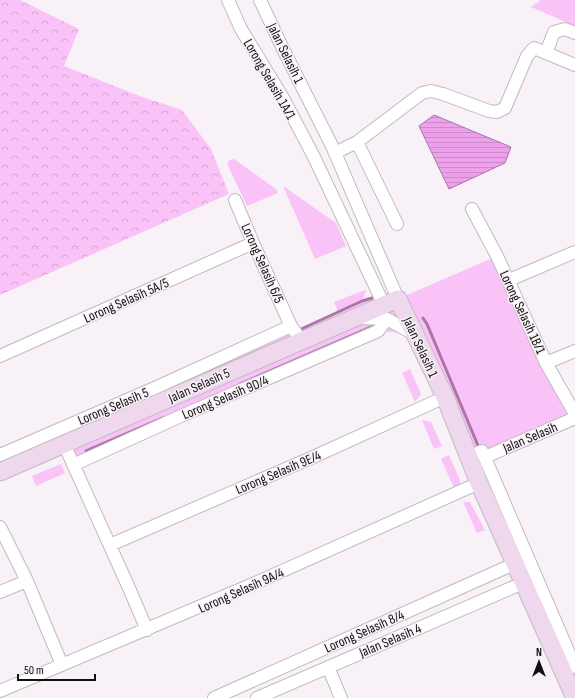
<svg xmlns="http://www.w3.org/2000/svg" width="575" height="698" font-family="'Sofia Sans Condensed',sans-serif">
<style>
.green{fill:#fac3f7}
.forest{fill:url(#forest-crowns)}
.water{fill:url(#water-rules);stroke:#ab75a9}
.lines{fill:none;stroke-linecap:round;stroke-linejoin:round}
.stream{stroke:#ab75a9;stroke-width:3}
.street-casing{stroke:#c0babf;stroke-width:14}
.secondary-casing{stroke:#c0babf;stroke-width:19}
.street{stroke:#fff;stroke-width:12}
.secondary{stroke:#efd8ee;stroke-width:17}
.labels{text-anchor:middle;stroke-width:3;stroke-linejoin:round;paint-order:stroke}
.street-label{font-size:14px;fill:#110f11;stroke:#f8f1f7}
</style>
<defs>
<pattern id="forest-crowns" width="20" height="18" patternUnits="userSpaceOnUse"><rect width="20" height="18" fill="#fac3f7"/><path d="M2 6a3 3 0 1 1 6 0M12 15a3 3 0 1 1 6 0" fill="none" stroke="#d5a6d3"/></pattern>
<pattern id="water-rules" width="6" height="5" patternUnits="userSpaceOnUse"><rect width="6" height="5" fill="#eda1ea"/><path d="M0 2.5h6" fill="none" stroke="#ca89c8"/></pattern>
</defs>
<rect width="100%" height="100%" fill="#f8f1f7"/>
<path class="green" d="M541,0h34v26l-44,-19z
M234,159l42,30 2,4 -31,13 -19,-40v-4l2,-2z
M283,186l53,37 10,23 -31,13z
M497,256l78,162 -107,39 -54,-123 -36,-3 -305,134 -9,-21 -64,28v-17l157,-68 140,-64 3,6 38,-17 -4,-10 31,-12 1,1 -4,10 10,-3 12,7z
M410,369l11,25 -6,8 -13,-29z
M422,420l9,2 11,24 -8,3z
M449,455l11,25v4l-6,4 -13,-29z
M61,464l4,9 -29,13 -4,-10z
M463,502h7l15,28 -8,3z"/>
<path class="forest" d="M0,0h20l59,29 -15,37 78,31 40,13 29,39 18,45 -229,101z"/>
<path class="water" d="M434,115l77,32 -6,16 -56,26 -30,-63z"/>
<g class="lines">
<path class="stream" d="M423,318l4,6 52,124
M299,330l63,-29 10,-3
M240,384l133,-58
M86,451l77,-33"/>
<g class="street-casing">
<path id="street" d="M228,0l13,29 42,69 31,59 70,148
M260,0l23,49 49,97 66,153
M546,53l29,12
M357,142l40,82
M335,153l22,-11 65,-49 9,-2 12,3 46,17 8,1 8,-4 22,-52 7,-8 12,5 8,-21 11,-3 10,4
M235,200l18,43 38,83 10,14
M472,209l25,47 49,107 29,51
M509,280l66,-28
M359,318l28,1 27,15
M0,356l253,-113
M546,363l29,-12
M64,444l65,144 18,42
M0,455l157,-68 134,-61
M468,457l14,-6 93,216
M485,457l90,-39
M73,465l108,-49 197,-85 9,-12
M0,527l27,54 35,84
M110,545l201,-87 134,-61
M0,592l27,-11
M328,667l13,31
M0,691l253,-107 226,-101
M214,698l300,-134
M257,698l266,-115"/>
</g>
<g class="secondary-casing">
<path id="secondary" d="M0,472l398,-173 47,98 34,86 96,215"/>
</g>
<use href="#street" class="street"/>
<use href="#secondary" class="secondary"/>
</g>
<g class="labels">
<g class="street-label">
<text transform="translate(286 53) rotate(64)" y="5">Jalan Selasih 1</text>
<text transform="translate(270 79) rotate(60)" y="5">Lorong Selasih 1A/1</text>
<text transform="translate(263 263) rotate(66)" y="5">Lorong Selasih 6/5</text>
<text transform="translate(126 300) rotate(-24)" y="5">Lorong Selasih 5A/5</text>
<text transform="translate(523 312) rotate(65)" y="5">Lorong Selasih 1B/1</text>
<text transform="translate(421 347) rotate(65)" y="5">Jalan Selasih 1</text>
<text transform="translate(199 385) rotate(-24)" y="5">Jalan Selasih 5</text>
<text transform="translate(225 397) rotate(-23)" y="5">Lorong Selasih 9D/4</text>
<text transform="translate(113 406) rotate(-23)" y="5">Lorong Selasih 5</text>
<text transform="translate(530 437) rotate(-23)" y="5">Jalan Selasih</text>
<text transform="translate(278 472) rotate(-23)" y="5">Lorong Selasih 9E/4</text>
<text transform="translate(241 590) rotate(-24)" y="5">Lorong Selasih 9A/4</text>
<text transform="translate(364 631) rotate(-24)" y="5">Lorong Selasih 8/4</text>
<text transform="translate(390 640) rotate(-23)" y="5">Jalan Selasih 4</text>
</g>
</g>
<g transform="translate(539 662)" stroke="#f8f1f7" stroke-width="3" paint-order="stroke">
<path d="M0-3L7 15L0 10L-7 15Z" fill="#110f11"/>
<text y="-6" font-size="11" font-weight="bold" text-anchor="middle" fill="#110f11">N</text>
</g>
<path d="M18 674v6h77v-6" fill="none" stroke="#110f11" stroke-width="2"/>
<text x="24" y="674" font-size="12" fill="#110f11" stroke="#f8f1f7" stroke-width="3" paint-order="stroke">50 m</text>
</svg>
